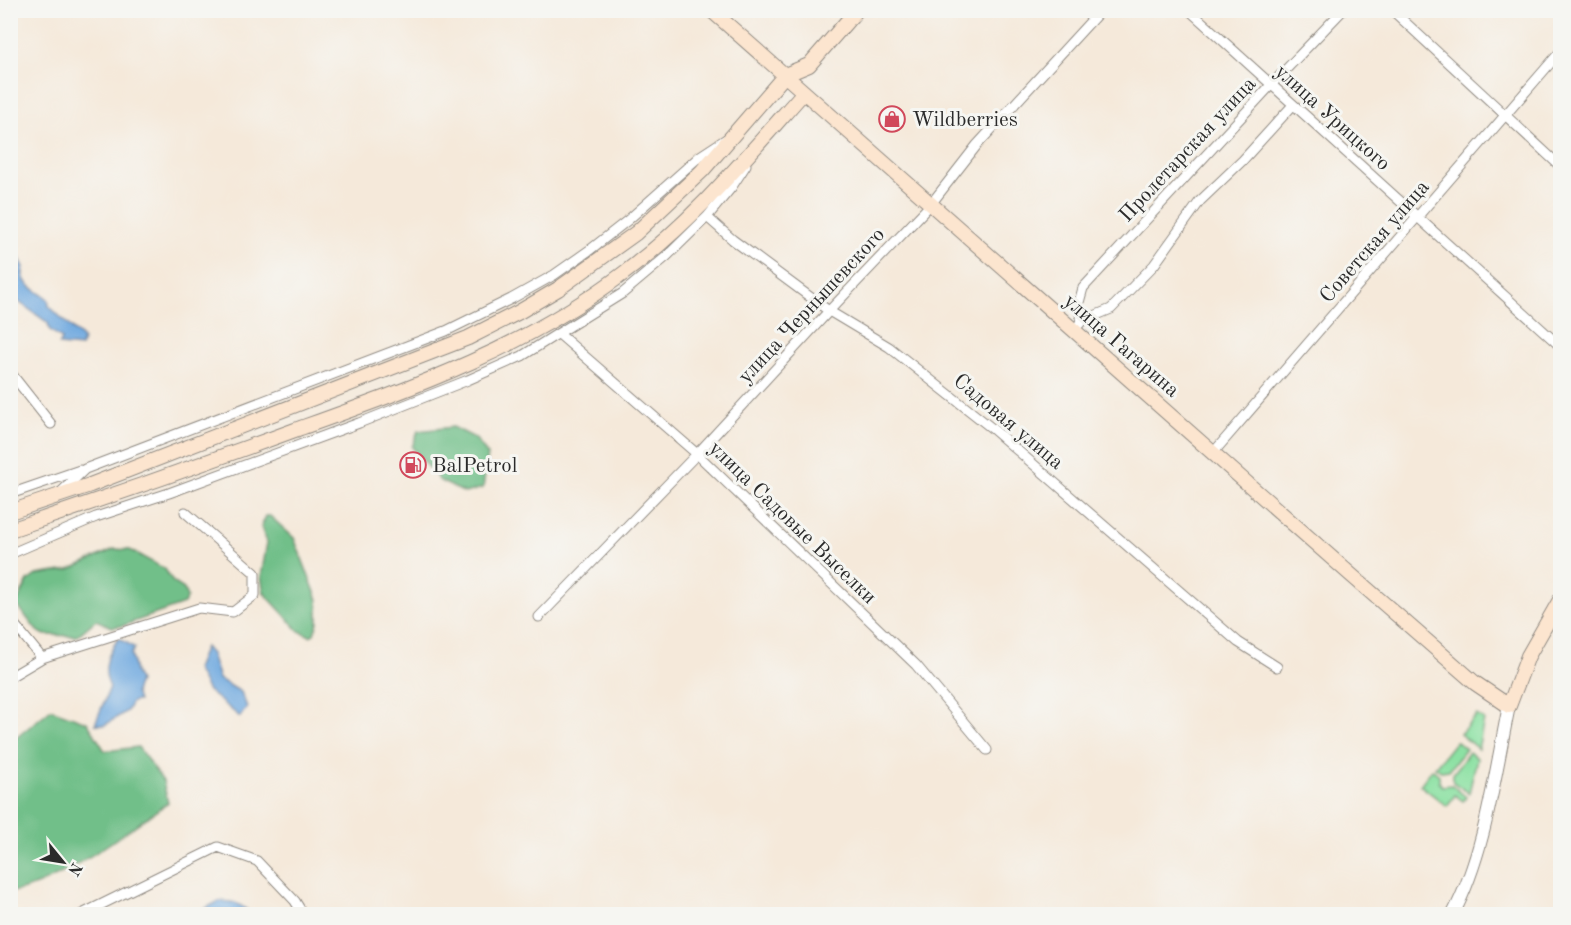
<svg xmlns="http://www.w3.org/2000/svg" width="1571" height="925" font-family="'Old Standard TT',serif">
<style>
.green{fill:#8ce1a3;stroke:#5c8667;stroke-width:1.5}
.forest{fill:#71bf89;stroke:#4e755a;stroke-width:1.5}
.water{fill:#70a9df;stroke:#4e6a85;stroke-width:1.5}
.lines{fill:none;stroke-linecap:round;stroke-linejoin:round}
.minor-casing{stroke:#908a82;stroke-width:11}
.tertiary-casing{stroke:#908a82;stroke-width:14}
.secondary-casing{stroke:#908a82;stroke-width:16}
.minor{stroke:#fff;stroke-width:9}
.tertiary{stroke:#fff;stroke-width:12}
.secondary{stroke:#fce5cf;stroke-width:14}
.labels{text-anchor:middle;stroke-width:6;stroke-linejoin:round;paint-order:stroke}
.street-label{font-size:21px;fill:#2b2b2b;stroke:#f6f6f2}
.poi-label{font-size:21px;fill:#2b2b2b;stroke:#f6f6f2;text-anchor:start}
</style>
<rect width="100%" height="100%" fill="#f6f6f2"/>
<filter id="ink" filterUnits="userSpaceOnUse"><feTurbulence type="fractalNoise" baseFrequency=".0167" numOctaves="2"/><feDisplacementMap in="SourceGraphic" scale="12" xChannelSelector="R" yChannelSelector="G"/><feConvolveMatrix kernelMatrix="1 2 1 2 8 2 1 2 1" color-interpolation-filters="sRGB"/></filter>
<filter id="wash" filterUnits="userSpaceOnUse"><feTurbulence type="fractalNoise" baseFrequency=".008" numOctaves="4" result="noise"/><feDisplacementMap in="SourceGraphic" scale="24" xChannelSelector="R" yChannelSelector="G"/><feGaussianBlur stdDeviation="1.35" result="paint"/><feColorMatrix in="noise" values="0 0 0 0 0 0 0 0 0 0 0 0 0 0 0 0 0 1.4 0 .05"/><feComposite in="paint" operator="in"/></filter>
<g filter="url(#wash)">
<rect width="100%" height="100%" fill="#f5e9da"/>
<path class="green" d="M1477,715l7,5 -6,29 -18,-15z
M1456,741l10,8 -17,21 -8,1 -6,-4z
M1469,752l8,6 -8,35 -16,-11v-8z
M1432,769l7,6v7l3,4 10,-1 14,12 -3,4 -8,-6 -8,11 -27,-21z"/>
<path class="forest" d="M453,427l22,11 13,17 -5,33 -18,5 -25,-12 -28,-34 6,-16z
M266,516h4l24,22 24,62v22l-4,12 -4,2 -11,-5 -35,-38 -3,-16 6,-35 -6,-15z
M114,549l16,1 35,19 8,13 11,7 3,8 -3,7 -62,22 -10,1 -16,-7 -19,16 -32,-1 -8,-4 -21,-27 12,-23 8,-6 33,-5z
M51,709l36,13 18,29 33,-4 25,34 5,22c-41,27 -110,83 -157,89v-150z"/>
<path class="water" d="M11,252h5l8,15c-6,17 13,23 24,32l1,7 34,33 -2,8 -22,-2 3,-6 -13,-10 -1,-6 -29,-21 -8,-9z
M119,638l16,10 -4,6 4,18 4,9 -4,11 3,9 -6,1 -5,9 -22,14 -10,-1 15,-37c-9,-17 -2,-35 9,-49z
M205,647l6,7 8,25 22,13 6,15 -7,10 -32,-26 -12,-22z
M219,901c15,0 22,3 32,13h-56z"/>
</g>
<g filter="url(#ink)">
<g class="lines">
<g class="minor-casing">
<path id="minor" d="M1189,10l371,336
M1392,10l168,156
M707,217l26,23 96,71 60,36 105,83 244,212 39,25
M1082,321l29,-12 43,-44 46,-64 43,-41 50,-55
M1073,331l9,-10 -4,-15 5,-18 188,-203 72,-75
M559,334l138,120 219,211 71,85
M10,372l41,52
M1213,453l347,-401
M10,494l70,-24
M59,494l26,-25 361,-138 65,-32 43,-24 37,-26 37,-29 72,-64 26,-17
M10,554l86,-37 73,-24 190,-70 109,-43 54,-24 101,-63 44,-37 40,-39 24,-29 15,-23
M539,617l158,-163 132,-143 102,-107 46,-59 124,-135
M10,619l32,39
M10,677l32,-19 157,-50 34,4 22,-17v-22l-70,-61
M82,914l136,-67 39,14 38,40 8,13"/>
</g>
<g class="tertiary-casing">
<path id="tertiary" d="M1453,914c32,-60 42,-141 56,-208"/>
</g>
<g class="secondary-casing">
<path id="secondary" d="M711,10l639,564 125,109 34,23 19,-50 32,-56
M10,512l80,-27 378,-147 51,-26 39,-23 78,-56 66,-62 83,-96 24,-10 48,-55
M10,530c96,-32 190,-65 285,-100 117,-42 229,-81 329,-157 69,-51 124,-118 180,-181"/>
</g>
<use href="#minor" class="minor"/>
<use href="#tertiary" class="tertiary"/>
<use href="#secondary" class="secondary"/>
</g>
</g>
<defs>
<g id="shop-ring" transform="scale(1.35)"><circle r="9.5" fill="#f6f6f2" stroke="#d1495b" stroke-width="1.5"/><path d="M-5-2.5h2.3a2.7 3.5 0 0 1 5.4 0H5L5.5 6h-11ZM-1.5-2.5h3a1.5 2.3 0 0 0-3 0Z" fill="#d1495b"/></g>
<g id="fuel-ring" transform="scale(1.35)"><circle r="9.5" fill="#f6f6f2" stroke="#d1495b" stroke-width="1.5"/><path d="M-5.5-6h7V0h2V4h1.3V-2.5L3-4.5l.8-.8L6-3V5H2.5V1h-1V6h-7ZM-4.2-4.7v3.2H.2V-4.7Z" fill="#d1495b"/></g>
</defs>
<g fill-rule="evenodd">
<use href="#shop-ring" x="892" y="119"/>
<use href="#fuel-ring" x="413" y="465"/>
</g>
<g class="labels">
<g class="street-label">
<text transform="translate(1333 117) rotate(42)" y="7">улица Урицкого</text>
<text transform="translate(1187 149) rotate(-47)" y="7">Пролетарская улица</text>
<text transform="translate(1374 241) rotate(-49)" y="7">Советская улица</text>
<text transform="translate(811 305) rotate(-47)" y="7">улица Чернышевского</text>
<text transform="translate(1122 345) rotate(41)" y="7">улица Гагарина</text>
<text transform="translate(1009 421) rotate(40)" y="7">Садовая улица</text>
<text transform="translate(793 522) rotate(44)" y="7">улица Садовые Выселки</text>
</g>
<g class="poi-label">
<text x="912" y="126">Wildberries</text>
<text x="432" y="472">BalPetrol</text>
</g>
</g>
<rect width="1571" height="925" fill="none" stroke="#f6f6f2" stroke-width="36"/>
<g transform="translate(63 862) rotate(120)" stroke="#f6f6f2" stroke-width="4.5" paint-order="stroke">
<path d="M0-4.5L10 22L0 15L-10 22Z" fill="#2b2b2b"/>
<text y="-9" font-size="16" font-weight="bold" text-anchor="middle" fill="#2b2b2b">N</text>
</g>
</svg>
